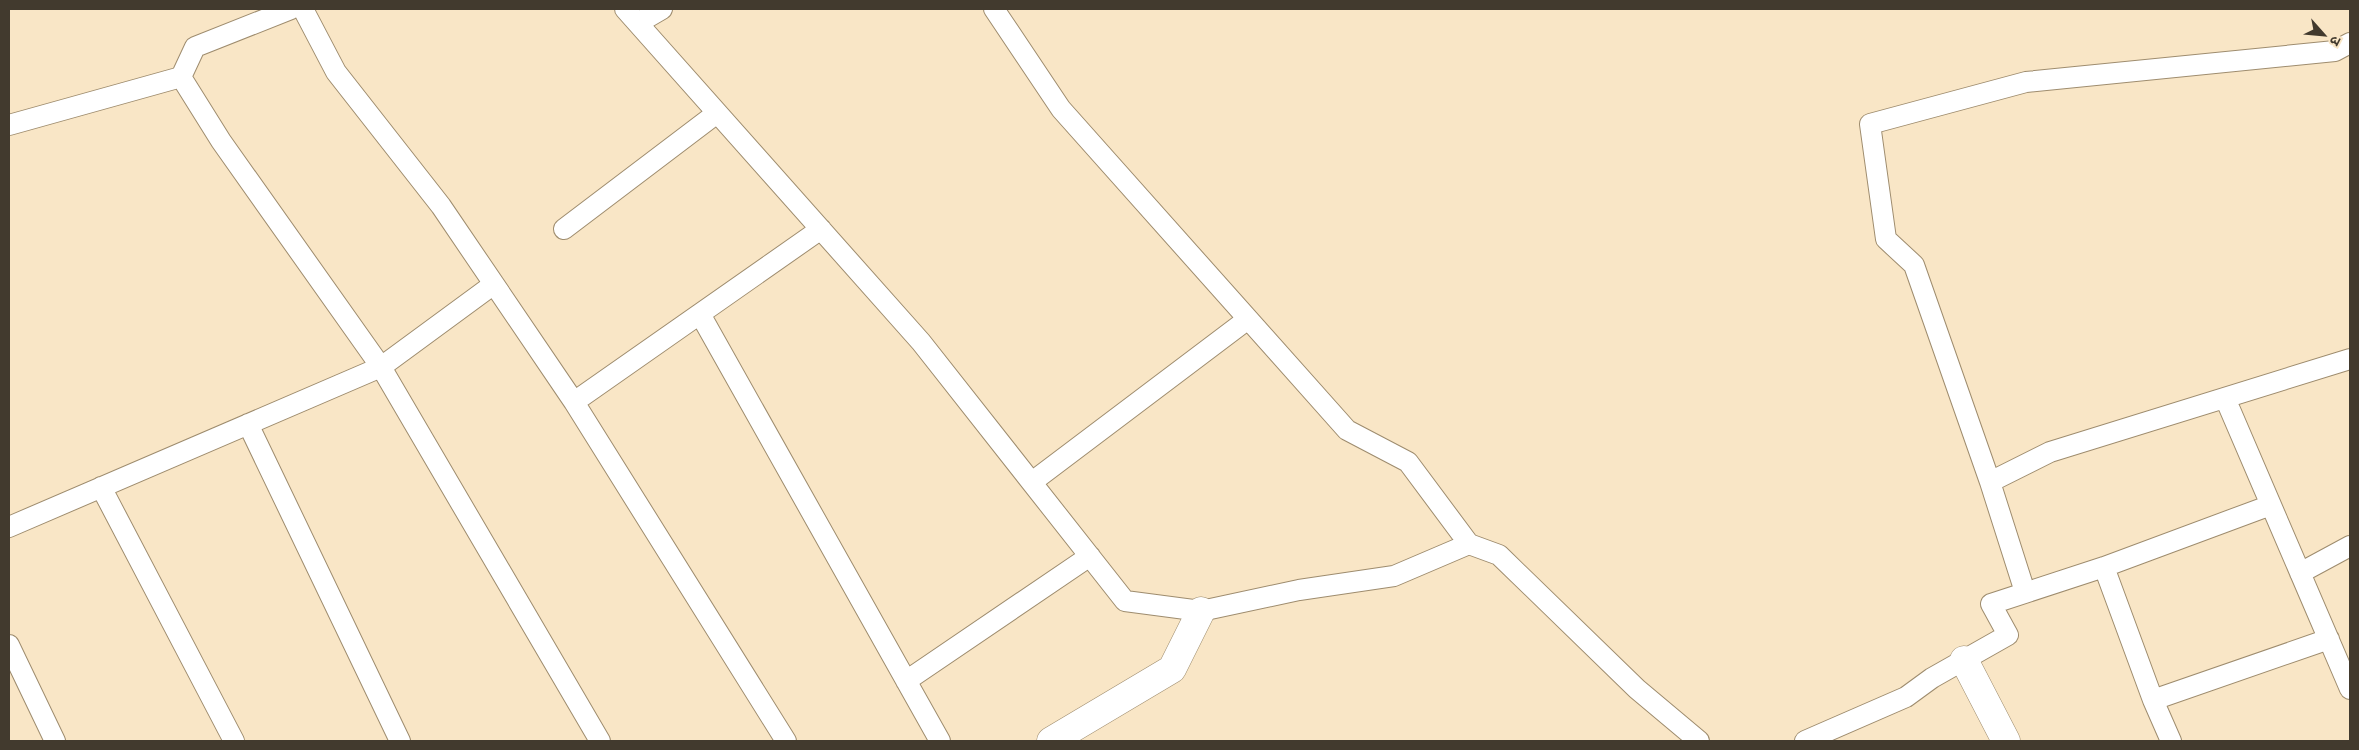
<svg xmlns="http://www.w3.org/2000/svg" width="2359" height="750" font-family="'PT Sans','Noto Sans Devanagari',sans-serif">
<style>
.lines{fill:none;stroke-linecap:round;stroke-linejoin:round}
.lane-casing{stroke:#9e8c6e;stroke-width:22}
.street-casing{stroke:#9e8c6e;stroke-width:29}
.lane{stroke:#fff;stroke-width:20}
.street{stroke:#fff;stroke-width:28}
</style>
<rect width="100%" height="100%" fill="#f9e6c6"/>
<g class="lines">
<g class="lane-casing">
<path id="lane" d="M303,9l33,63 105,134 133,196 212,339
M625,9l296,333 204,259 76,10 98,-21 95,-14 75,-32 30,11 138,134 62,52
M994,9l67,100 286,321 61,32 61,82
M638,23l24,-14
M181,77l40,64 160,226 219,374
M181,77l14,-30 96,-38
M9,125l172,-48
M564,229l153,-116
M700,314l240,427
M2225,398l125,291
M574,402l247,-173
M248,424l152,317
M1032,482l216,-163
M1990,482l60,-30 300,-93
M101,487l133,254
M9,527l372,-160 113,-83
M2104,567l49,133 18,41
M2300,573l50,-27
M2025,592l-35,-110 -76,-217 -28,-26 -16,-115 156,-42 309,-31 15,-8
M9,645l46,96
M906,681l184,-125
M2153,700l176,-61
M1805,741l101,-44 26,-19 76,-43 -17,-31 113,-37 167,-62"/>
</g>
<g class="street-casing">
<path id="street" d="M1964,660l42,81
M1051,741l121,-72 29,-58"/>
</g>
<use href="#lane" class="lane"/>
<use href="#street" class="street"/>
</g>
<rect width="2359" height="750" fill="none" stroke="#423a2e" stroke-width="20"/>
<g transform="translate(2324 35) rotate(117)" stroke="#f9e6c6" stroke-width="4" paint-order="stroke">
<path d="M0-4L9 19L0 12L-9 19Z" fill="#423a2e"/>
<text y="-8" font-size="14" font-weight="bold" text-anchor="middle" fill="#423a2e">उ</text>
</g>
</svg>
